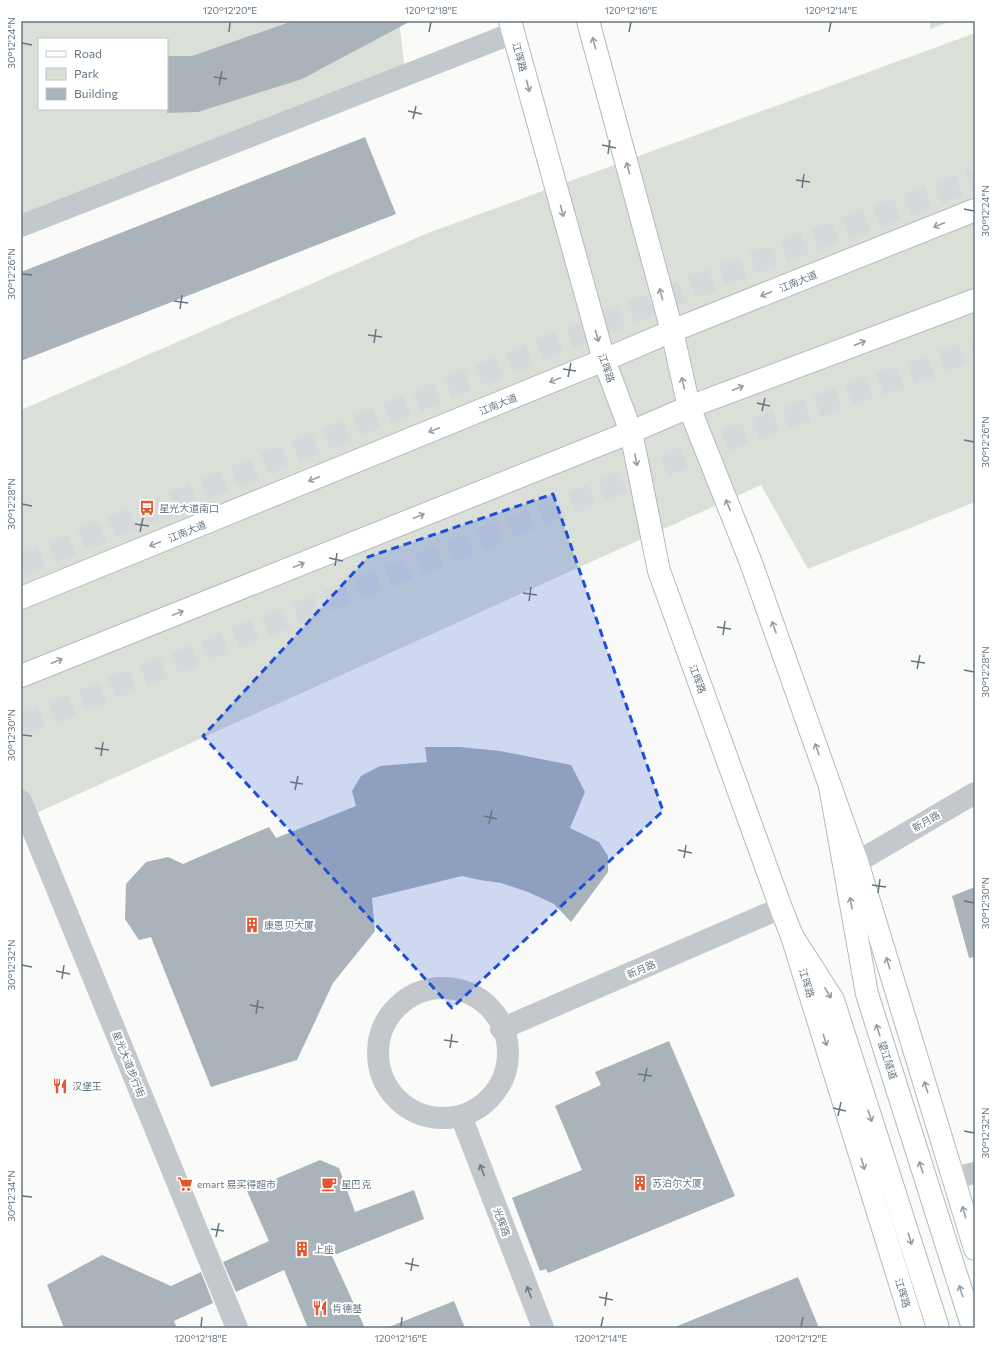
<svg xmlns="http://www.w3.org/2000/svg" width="996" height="1349" font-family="Commissioner,'Noto Sans SC',sans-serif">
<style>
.green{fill:#dadfd7;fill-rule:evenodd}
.building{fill:#aab3b9}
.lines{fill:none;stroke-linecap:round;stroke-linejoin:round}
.highway-tunnel{stroke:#d5d9db;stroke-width:22;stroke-dasharray:22 11;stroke-linecap:butt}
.primary-casing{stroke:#b5babe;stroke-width:24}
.highway-casing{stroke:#b4b9bd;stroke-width:24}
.street{stroke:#c3c8cc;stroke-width:22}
.primary{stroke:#fff;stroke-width:22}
.highway{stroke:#fff;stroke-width:22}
.oneway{stroke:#939fa8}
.oneway2{stroke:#6a7a87}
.marked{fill:#1d4ed8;fill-opacity:0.2;stroke:#1d4ed8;stroke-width:3;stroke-dasharray:8 5;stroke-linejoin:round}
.ticks{fill:none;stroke:#657683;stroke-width:1.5}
.labels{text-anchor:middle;stroke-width:4;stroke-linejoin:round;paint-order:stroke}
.street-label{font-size:10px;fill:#657683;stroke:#fff}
.poi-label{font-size:10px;fill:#657683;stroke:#fff;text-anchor:start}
.neatline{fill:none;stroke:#657683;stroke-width:1.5}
.ticks-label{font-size:10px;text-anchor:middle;fill:#657683}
</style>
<rect width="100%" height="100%" fill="#fafaf8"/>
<path class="green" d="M21,21h378l6,49 -384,147zM39,39h128v70h-128z
M930,21h21l-21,8z
M975,33v469l-167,67 -47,-84 -740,335v-410l407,-177z"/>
<path class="building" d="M293,21h118l-109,58 -104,33 -31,1v-57h25z
M365,137l31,77 -375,147v-89z
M425,747h35l40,4 71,14 14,27 -15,36 29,14 9,14v16l-37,50 -17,-18 -26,-12 -27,-9 -21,-3 -18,-4 -90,22 3,33 -42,52 -36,77 -86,27 -60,-150 -12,3 -14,-21 1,-35 20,-22 22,-5 15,7 86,-37 7,11 80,-32 -4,-15 9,-15 19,-10 47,-4z
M975,887v70l-6,1 -17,-62z
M669,1041l66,155 -187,77 -2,-4 -6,2 -28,-73 70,-28 -27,-64 46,-21 -6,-13z
M320,1160l19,8 16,44 59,-22 10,29 -92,37 33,72h-57l-24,-58 -48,22 -13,-30 46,-21 -22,-50z
M102,1255l69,31 30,-14 12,31 -39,18 3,7h-113l-17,-43z
M798,1277l21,51h-144v-1z
M454,1301l11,27h-76v-1z"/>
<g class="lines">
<path class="highway-tunnel" d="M21,565l684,-283 270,-103
M21,725l741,-299 213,-76"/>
<g class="primary-casing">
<path id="primary" d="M510,21l94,339 27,72 28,139 122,337 11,28 122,392
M588,21l84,310 17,76 61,153 107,302 118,387
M21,598l583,-238 68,-29 303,-121
M21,676l610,-244 58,-25 286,-107"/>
</g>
<g class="highway-casing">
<path id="highway" d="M830,786l37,208 106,334
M792,936l41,64 105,328"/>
</g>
<path class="street" d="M21,226l492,-193
M21,801l216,527
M857,862l118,-69
M378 1053a65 65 0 1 1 130 0a65 65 0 1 1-130 0Z
M501,1029l280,-121
M461,1116l82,212
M953,1178l22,-5"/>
<use href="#primary" class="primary"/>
<use href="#highway" class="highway"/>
</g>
<defs><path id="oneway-shaft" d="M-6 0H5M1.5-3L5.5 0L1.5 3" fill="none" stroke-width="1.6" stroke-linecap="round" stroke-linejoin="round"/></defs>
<g class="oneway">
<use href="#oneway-shaft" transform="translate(594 43) rotate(-105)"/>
<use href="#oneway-shaft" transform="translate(528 86) rotate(75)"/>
<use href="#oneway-shaft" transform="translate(628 168) rotate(-105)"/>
<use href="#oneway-shaft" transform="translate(562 211) rotate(75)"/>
<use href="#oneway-shaft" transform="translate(939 225) rotate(158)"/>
<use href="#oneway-shaft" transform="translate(661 294) rotate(-105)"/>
<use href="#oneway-shaft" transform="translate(766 294) rotate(158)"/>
<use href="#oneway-shaft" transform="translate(597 336) rotate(74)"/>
<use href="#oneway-shaft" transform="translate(860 343) rotate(-21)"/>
<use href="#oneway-shaft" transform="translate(555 380) rotate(158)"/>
<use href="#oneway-shaft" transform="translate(683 383) rotate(-103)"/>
<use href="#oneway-shaft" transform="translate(738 388) rotate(-21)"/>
<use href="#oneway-shaft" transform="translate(434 430) rotate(158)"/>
<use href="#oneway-shaft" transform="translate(636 460) rotate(79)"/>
<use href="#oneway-shaft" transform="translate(314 479) rotate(158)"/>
<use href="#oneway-shaft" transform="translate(728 505) rotate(-112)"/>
<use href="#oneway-shaft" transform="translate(419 516) rotate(-22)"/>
<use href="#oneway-shaft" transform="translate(155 544) rotate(158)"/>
<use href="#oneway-shaft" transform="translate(299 565) rotate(-22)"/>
<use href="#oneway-shaft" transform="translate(178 613) rotate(-22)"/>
<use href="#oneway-shaft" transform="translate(774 627) rotate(-109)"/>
<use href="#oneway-shaft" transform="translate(57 661) rotate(-22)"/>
<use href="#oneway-shaft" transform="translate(817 749) rotate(-109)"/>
<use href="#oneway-shaft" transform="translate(851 903) rotate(-100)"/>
<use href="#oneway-shaft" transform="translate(888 963) rotate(-107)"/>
<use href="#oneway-shaft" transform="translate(828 993) rotate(58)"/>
<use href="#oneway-shaft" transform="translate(878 1030) rotate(-108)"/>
<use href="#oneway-shaft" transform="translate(825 1040) rotate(73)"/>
<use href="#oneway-shaft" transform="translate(926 1087) rotate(-107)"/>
<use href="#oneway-shaft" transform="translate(870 1116) rotate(72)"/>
<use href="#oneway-shaft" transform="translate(863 1164) rotate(73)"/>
<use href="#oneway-shaft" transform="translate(921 1167) rotate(-108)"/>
<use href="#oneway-shaft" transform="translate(964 1212) rotate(-107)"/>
<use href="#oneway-shaft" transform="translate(910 1239) rotate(72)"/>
<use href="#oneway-shaft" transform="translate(961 1291) rotate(-108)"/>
</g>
<g class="oneway2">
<use href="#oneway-shaft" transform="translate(482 1170) rotate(-111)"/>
<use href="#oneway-shaft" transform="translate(529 1292) rotate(-111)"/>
</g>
<path class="marked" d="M553,494l110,317 -211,197 -249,-272 165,-179z"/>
<path class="ticks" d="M229,32l1,-10M429,32l2,-10M629,32l2,-10M829,32l2,-10M22,43l10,2M214,77l13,2M219,85l3,-14M408,111l14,3M413,119l3,-13M602,145l14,3M608,154l2,-14M796,180l14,2M802,188l2,-14M964,209l10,2M22,274l10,1M174,301l14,2M180,309l2,-14M368,335l14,2M374,343l2,-14M563,369l13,2M568,377l3,-14M757,403l13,3M762,411l3,-13M964,440l10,2M22,504l10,2M135,524l14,2M140,532l3,-14M329,558l14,3M335,566l2,-13M523,593l14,2M529,601l2,-14M717,627l14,2M723,635l2,-14M911,661l14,2M917,669l3,-14M964,670l10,2M22,735l10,1M95,748l14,2M101,756l2,-14M290,782l13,2M295,790l3,-14M484,816l13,3M489,824l3,-14M678,850l14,3M684,858l2,-13M872,885l14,2M878,893l2,-14M964,901l10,2M22,965l10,2M56,971l14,3M62,979l2,-14M250,1005l14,3M256,1014l2,-14M444,1040l14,2M450,1048l2,-14M638,1074l14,2M644,1082l3,-14M833,1108l13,3M838,1116l3,-14M964,1131l10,2M22,1196l10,1M211,1229l13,2M216,1237l3,-14M405,1263l14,3M411,1271l2,-13M599,1297l14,3M605,1306l2,-14M201,1327l1,-10M401,1327l1,-10M601,1327l2,-10M801,1327l2,-10"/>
<defs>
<g id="bus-bare" transform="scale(1.2)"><path d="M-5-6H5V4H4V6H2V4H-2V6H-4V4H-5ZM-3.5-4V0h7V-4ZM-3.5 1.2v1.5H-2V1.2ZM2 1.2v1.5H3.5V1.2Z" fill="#e4572e" stroke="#fff" stroke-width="2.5" paint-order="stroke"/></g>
<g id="building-bare" transform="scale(1.2)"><path d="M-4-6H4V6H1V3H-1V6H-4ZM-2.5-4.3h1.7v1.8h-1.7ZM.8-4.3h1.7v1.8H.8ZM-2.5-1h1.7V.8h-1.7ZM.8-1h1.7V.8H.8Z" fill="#e4572e" stroke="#fff" stroke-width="2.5" paint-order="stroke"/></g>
<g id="restaurant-bare" transform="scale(1.2)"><path d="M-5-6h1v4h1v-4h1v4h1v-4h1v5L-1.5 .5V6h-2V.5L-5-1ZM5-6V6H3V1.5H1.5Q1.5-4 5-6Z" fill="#e4572e" stroke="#fff" stroke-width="2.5" paint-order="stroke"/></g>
<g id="supermarket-bare" transform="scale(1.2)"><path d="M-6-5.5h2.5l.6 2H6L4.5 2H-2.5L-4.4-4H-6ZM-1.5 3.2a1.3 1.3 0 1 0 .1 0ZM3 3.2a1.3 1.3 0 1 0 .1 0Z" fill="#e4572e" stroke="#fff" stroke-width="2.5" paint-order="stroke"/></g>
<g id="cafe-bare" transform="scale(1.2)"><path d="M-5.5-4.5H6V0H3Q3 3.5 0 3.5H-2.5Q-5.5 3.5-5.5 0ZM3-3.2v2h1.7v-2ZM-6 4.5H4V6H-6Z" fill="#e4572e" stroke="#fff" stroke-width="2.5" paint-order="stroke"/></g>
</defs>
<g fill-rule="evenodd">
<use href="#bus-bare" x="147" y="508"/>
<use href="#building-bare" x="252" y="925"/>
<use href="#restaurant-bare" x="60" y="1086"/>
<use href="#building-bare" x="640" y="1183"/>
<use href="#supermarket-bare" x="185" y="1184"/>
<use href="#cafe-bare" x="329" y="1184"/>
<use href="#building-bare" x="302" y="1249"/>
<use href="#restaurant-bare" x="320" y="1308"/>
</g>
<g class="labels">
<g class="street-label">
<text transform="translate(520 57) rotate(75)" y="4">江晖路</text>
<text transform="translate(798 281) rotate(-22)" y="4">江南大道</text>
<text transform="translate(607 368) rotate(71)" y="4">江晖路</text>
<text transform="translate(498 404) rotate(-22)" y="4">江南大道</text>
<text transform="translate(187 531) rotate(-22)" y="4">江南大道</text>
<text transform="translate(698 679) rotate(70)" y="4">江晖路</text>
<text transform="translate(926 821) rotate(-30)" y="4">新月路</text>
<text transform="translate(641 969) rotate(-23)" y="4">新月路</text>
<text transform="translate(807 983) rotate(73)" y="4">江晖路</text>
<text transform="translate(888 1060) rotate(72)" y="4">望江隧道</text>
<text transform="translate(129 1064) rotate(68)" y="4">星光大道步行街</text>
<text transform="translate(502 1222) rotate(69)" y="4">光辉路</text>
<text transform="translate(903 1293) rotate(73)" y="4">江晖路</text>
</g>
<g class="poi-label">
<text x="159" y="512">星光大道南口</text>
<text x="264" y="929">康恩贝大厦</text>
<text x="72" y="1090">汉堡王</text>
<text x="652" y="1187">苏泊尔大厦</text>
<text x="197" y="1188">emart 易买得超市</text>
<text x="341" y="1188">星巴克</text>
<text x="314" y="1253">上座</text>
<text x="332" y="1312">肯德基</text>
</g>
</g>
<rect width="996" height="1349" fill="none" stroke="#ffffff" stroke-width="44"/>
<rect x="38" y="38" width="130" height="72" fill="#ffffff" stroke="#c1c8cd"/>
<rect x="46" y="51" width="20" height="6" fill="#ffffff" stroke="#c1c8cd"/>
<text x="74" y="58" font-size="12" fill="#657683">Road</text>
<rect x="46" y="68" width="20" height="12" fill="#dadfd7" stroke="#c1c8cd"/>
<text x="74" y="78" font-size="12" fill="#657683">Park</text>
<rect x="46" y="88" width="20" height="12" fill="#aab3b9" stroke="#c1c8cd"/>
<text x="74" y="98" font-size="12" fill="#657683">Building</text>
<rect x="22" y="22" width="952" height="1305" class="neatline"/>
<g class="ticks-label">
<text x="230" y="14">120°12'20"E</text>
<text x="431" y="14">120°12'18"E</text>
<text x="631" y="14">120°12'16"E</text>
<text x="831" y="14">120°12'14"E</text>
<text transform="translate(11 43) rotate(-90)" y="4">30°12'24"N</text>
<text transform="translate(985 211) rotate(-90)" y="4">30°12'24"N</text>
<text transform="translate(11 274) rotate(-90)" y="4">30°12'26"N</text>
<text transform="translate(985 442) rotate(-90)" y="4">30°12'26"N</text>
<text transform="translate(11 504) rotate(-90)" y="4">30°12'28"N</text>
<text transform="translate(985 672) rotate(-90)" y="4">30°12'28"N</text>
<text transform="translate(11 735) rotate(-90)" y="4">30°12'30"N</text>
<text transform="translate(985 903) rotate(-90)" y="4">30°12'30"N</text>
<text transform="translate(11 965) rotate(-90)" y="4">30°12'32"N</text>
<text transform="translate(985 1133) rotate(-90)" y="4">30°12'32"N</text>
<text transform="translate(11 1196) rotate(-90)" y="4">30°12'34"N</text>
<text x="201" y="1342">120°12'18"E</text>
<text x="401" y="1342">120°12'16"E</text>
<text x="601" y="1342">120°12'14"E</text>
<text x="801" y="1342">120°12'12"E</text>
</g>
</svg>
